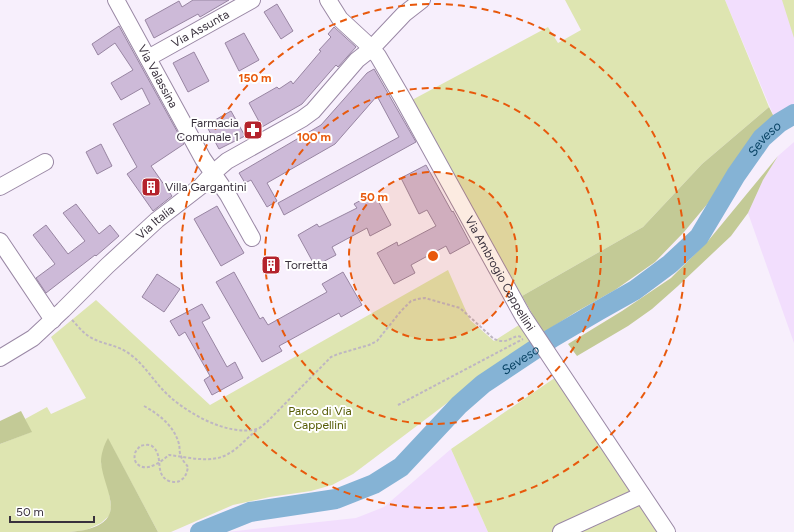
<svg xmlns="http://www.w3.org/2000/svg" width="794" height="532" font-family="Figtree,sans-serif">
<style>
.built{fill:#f2defd}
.green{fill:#dee5b1}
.forest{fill:#c3ca96}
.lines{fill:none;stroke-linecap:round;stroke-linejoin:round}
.river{stroke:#85b3d5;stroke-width:20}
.building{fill:#cdbad8;stroke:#9885a2}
.minor-casing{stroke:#9a88a5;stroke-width:18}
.path{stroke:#beb6c2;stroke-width:2;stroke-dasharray:3 2;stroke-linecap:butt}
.minor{stroke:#fff;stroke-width:16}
.ring{fill:none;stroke:#e8590c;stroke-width:2;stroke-dasharray:7 5}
.labels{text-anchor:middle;stroke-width:4;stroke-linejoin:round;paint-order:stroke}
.street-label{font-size:12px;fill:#39313d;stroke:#fff}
.poi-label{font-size:12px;fill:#39313d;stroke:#fff;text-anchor:start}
.park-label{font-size:12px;fill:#555b04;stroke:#fff}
.water-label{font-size:13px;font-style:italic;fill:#084364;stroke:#fff}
.centre{fill:#e8590c;stroke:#fff;stroke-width:2}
.ring-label{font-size:12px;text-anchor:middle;font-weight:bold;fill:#e8590c;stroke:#fff;stroke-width:4;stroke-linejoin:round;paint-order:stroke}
</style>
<rect width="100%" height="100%" fill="#f7effc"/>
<path class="built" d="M725,0h69v105l-19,14z
M794,142v201l-46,-130 15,-33 15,-24z
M451,449l37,83h-261l129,-14 28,-11z"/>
<path class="green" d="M565,0h160l44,107 -67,57 -59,63 -121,69 -110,-196 136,-73 10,16 23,-13z
M782,0h12v38z
M448,270l22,50 24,21 25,-16 13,17 -69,49 -90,68 -20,15 -21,11 -21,6 -41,6 -37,8 -62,27h-13l-50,-93 -7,23 8,29 2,16 -1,8 -9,8 -15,7 -16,2h-70v-88l31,-12 -6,-13 22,-12 4,7 35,-16 -35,-61 45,-37 114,105z
M559,375l101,157h-172l-37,-83z"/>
<path class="forest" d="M769,107l6,12 -18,17 -15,19 -33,47 -25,30 -29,30 -40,28 -39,22 -33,21 -21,-37 121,-69 59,-63z
M778,156l-15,24 -15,33 -17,23 -53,50 -26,23 -24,17 -51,30 -9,-12 54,-33 49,-33 37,-37z
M21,411l11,21 -32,12v-23z
M108,438l50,94h-88c5,-1 10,-1 15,-2 45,-11 18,-40 16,-68 0,-8 3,-17 7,-24z"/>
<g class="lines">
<path class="river" id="s1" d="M200,532l50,-20 86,-13 38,-15 27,-17 58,-62 24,-21 69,-46 46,-27 37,-21 35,-26 29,-27 37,-62 26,-37 17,-15 15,-9"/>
</g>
<path class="building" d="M193,0h36l-29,17 -2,-3 -44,24 -9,-18 34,-19 3,6z
M277,4l16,27 -12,8 -17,-27z
M119,26l65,118 -33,22 21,30 -19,15 -26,-37 10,-7 -24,-43 37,-20 -8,-16 -21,12 -10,-17 22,-13 -18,-27 -17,12 -6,-11z
M334,27l22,20 -18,20 -2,-2 -34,39 -40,23 -13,-24 28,-16 2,2 12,-8 2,3 28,-33 -2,-1 12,-13 -3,-3z
M244,33l15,27 -20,11 -14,-28z
M194,52l15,29 -21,11 -15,-29z
M374,69l42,73 -132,73 -6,-12 121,-66 -22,-41 -42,48 -68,39 10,18 -10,6 -16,-27 -6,3 -6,-10 82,-48 46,-52z
M231,111l14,25 -26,13 -13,-24z
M101,144l11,22 -15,8 -11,-22z
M426,165l26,47 1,-1 17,32 -20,11 -4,-8 -35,19 4,8 -21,11 -17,-31 20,-11 1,4 38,-20 -9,-16 -8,4 -18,-36z
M374,193l17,32 -21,11 -3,-8 -35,19 4,8 -21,11 -17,-31 19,-11 2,3 38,-19 -3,-4z
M76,204l23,30 11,-9 9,11 -23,20 -1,-1 -49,38 -10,-15 19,-14 -22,-29 13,-10 22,29 17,-13 -22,-28z
M217,206l27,47 -23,13 -27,-47z
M274,257l6,10 -13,7 -5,-11z
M234,272l26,47 3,-2 5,8 59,-33 -5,-8 21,-12 19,33 -21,12 -2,-4 -60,33 3,5 -20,11 -46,-80z
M157,274l23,15 -16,23 -22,-15z
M202,304l8,14 -8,4 25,45 8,-5 8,16 -31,17 -8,-15 6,-4 -25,-44 -6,4 -9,-15z"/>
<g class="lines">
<g class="minor-casing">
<g id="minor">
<path id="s2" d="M116,0l87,159 25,36 24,43"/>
<path id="s3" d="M328,0l12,19 26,24 12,13 25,43 120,217 144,216"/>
<path id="s4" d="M148,58l104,-58"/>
<path d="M0,187l45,-25"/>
<path d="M0,241l53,79"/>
<path id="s5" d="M0,358l33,-20 30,-28 44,-44 50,-46 44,-34 12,-13 14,-12 75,-42 11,-8 44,-51 14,-11 33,-35 18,-14"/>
<path d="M561,532l81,-37"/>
</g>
</g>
<path class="path" d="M72,320c6,6 11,13 18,17 13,8 27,7 41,18 13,10 20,22 31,34 20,22 65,48 95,40 4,-1 7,-5 10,-7l64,-65 7,-3 31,-9 8,-4 24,-30 10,-10 7,-2 7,-1 35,10 34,31c13,5 13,0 24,-3l3,1
M398,405l125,-66
M144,406c16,9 30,20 35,38 1,4 0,9 2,12 1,4 5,8 7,11 -1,5 -2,10 -7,13 -4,3 -8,2 -12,1 -16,-7 -4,-25 -17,-35 -3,-2 -8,-1 -12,0 -2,3 -5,5 -5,8 -3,11 9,16 17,12 6,-2 12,-7 17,-11 19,2 42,9 59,-1 11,-6 20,-17 30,-25"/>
<use href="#minor" class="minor"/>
</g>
<circle cx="433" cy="256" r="84" fill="#e8590c" fill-opacity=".12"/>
<g class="ring">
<circle cx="433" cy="256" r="84"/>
<circle cx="433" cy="256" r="168"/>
<circle cx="433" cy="256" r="252"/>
</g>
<defs>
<g id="pharmacy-square" transform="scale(1)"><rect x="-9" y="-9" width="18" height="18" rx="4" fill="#b4232c" stroke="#fff"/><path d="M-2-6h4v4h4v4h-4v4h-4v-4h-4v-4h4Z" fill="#fff"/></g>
<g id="building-square" transform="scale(1)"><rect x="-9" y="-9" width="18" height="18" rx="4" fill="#b4232c" stroke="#fff"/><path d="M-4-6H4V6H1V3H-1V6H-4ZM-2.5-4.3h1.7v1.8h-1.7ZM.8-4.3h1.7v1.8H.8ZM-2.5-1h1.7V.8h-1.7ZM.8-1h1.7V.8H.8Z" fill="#fff"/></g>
</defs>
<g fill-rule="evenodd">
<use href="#pharmacy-square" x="253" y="130"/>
<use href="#building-square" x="151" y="187"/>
<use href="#building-square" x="271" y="265"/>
</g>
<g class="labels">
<g class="street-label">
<text dy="4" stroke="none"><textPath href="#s4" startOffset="60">Via Assunta</textPath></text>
<text dy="4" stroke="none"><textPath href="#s2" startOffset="87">Via Valassina</textPath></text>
<text dy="4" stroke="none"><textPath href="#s5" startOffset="207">Via Italia</textPath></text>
<text dy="4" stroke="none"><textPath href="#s3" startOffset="325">Via Ambrogio Cappellini</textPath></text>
</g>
<g class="poi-label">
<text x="239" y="127" text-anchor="end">Farmacia<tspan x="239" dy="14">Comunale 1</tspan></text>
<text x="165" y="191">Villa Gargantini</text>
<text x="285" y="269">Torretta</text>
</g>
<g class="park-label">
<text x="320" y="415">Parco di Via<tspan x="320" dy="14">Cappellini</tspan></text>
</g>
<g class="water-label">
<text dy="5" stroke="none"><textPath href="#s1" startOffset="711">Seveso</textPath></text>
<text dy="5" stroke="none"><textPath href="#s1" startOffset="375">Seveso</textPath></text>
</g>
</g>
<circle cx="433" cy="256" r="6" class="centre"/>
<g class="ring-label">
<text x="255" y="82">150 m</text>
<text x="314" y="141">100 m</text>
<text x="374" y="201">50 m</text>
</g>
<path d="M10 516v6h84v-6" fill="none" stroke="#39313d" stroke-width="2"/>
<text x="16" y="516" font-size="12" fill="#39313d" stroke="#ffffff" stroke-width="3" paint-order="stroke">50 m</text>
</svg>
